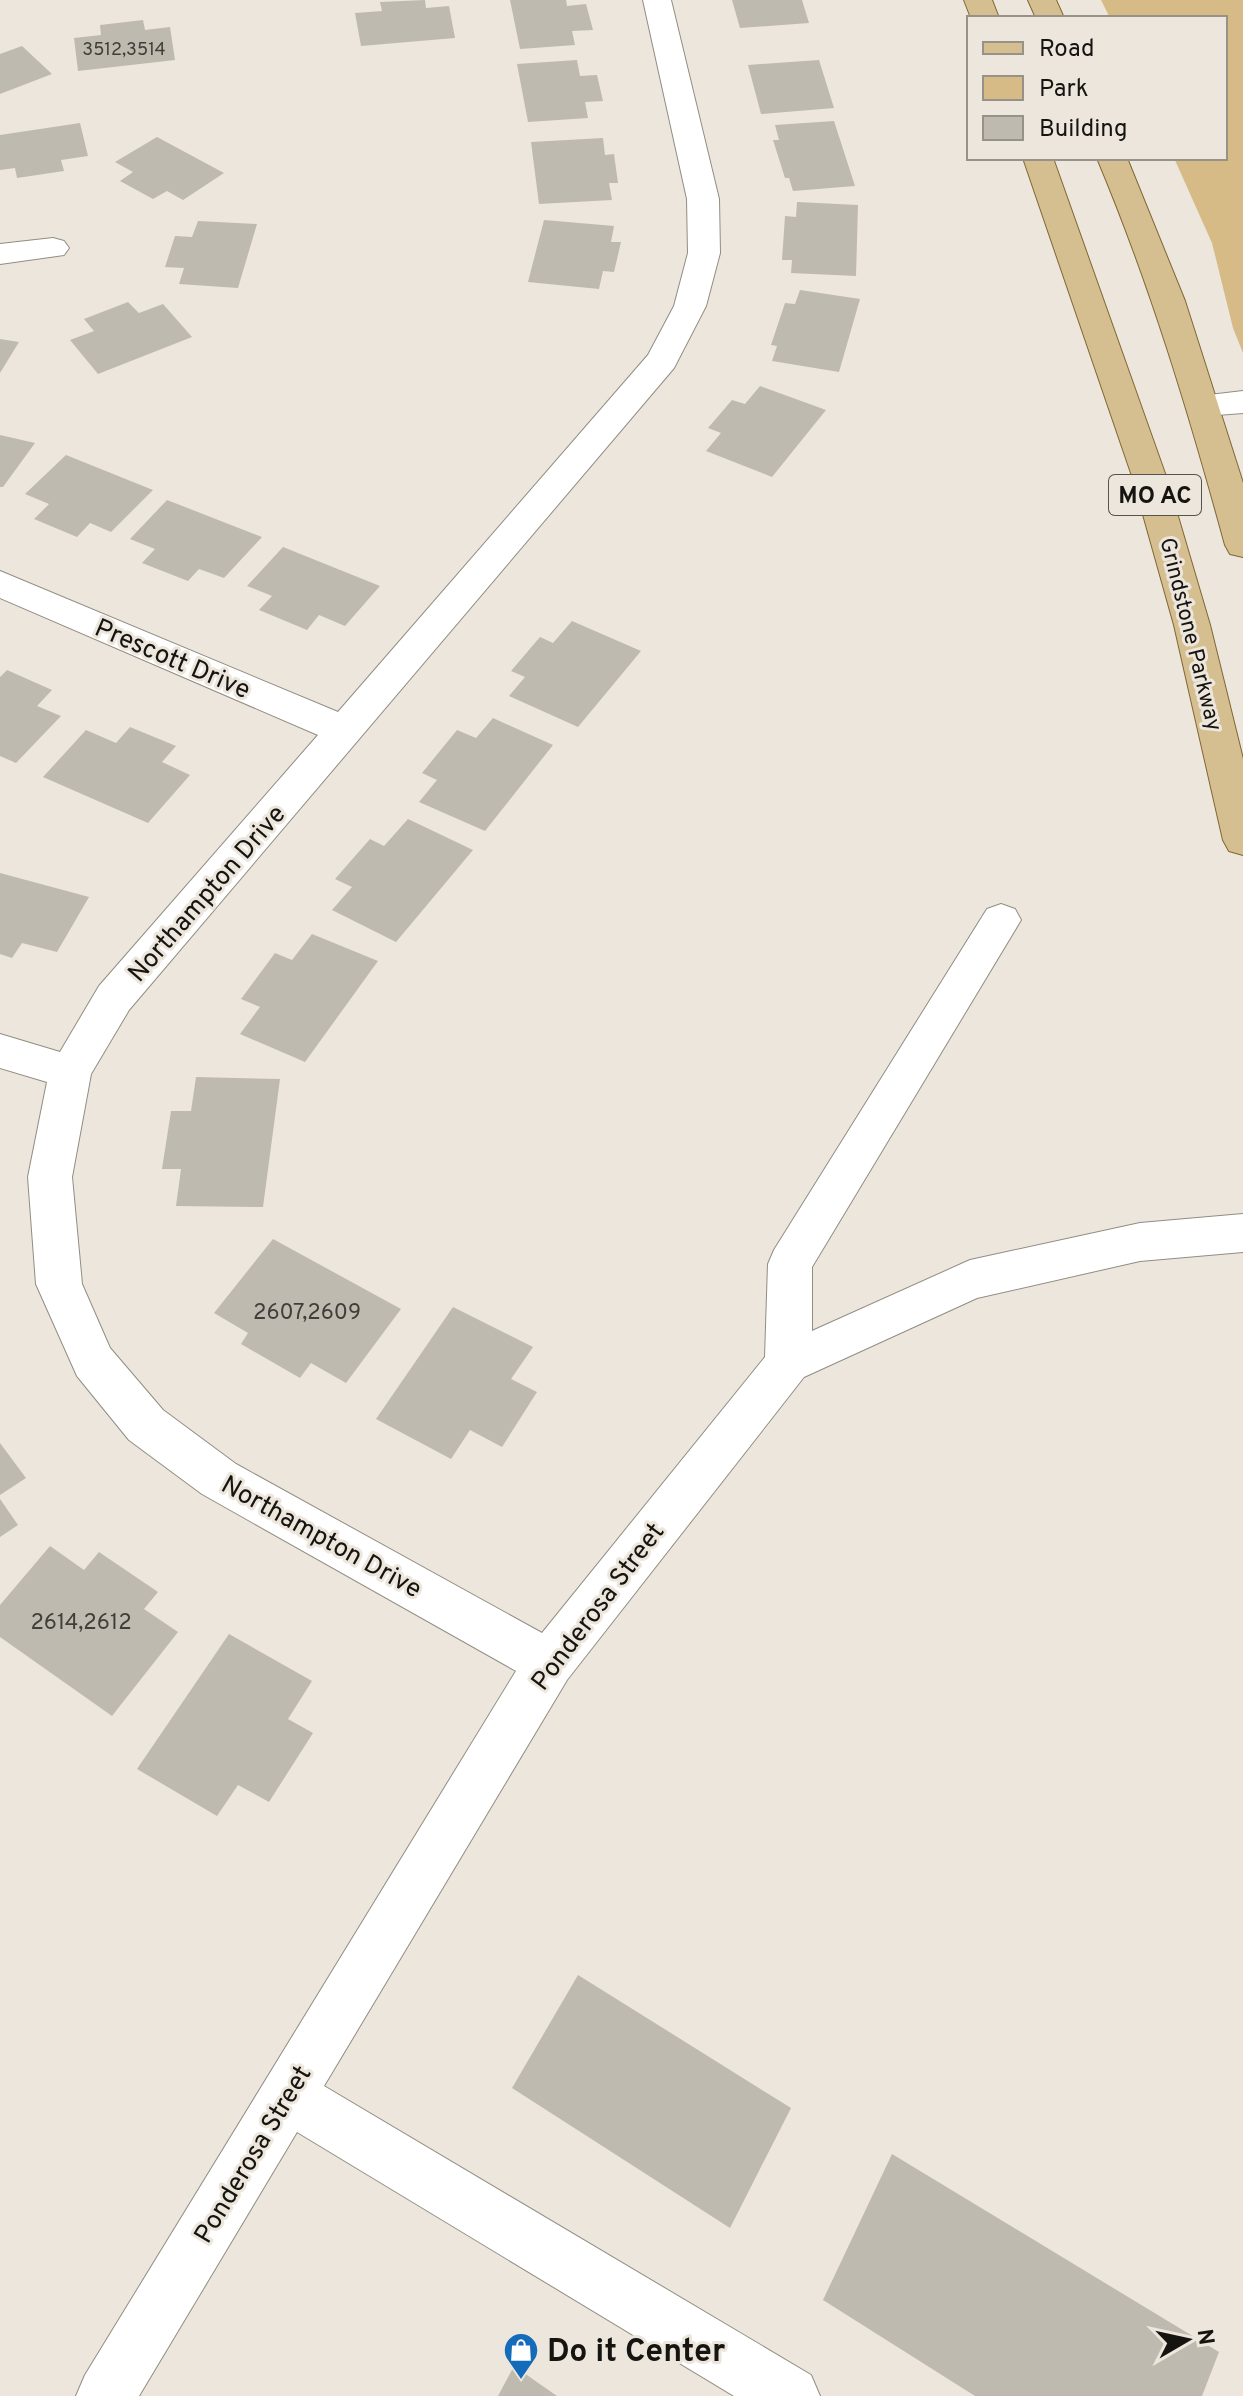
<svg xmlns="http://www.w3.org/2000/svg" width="1243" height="2396" font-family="Overpass,sans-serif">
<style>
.green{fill:#d7bb87}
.building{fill:#bfbab0}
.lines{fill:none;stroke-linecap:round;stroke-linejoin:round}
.minor-casing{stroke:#928d83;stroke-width:2}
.major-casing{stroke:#806733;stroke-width:2}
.minor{fill:#fff;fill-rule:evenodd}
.major{fill:#d5be90;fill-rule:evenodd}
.labels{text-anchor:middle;stroke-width:6;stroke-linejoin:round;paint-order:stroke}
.far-number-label{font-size:18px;fill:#403e38}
.far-street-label{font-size:22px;fill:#161410;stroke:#ece6dc}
.number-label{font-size:22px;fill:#403e38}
.shield{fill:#ece6dc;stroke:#56534d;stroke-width:2}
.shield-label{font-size:24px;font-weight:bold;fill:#161410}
.street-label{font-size:26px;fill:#161410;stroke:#ece6dc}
.near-poi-label{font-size:32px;font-weight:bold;fill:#161410;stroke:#ece6dc;text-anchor:start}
</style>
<rect width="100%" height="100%" fill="#ece6dc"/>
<path class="green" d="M1101,0h142v353l-10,-25 -21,-85 -38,-85h51v-140h-115z"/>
<path class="building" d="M425,0l1,8 23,-2 6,32 -94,8 -6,-33 27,-2 -2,-9z
M510,0h56l1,6 19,-2 7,26 -21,1 3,14 -55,4z
M732,0h70l7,23 -69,5z
M143,20l2,10 25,-3 5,33 -97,11 -4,-33 27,-3 -1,-10z
M22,46l30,28 -52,20v-40z
M577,60l3,16 17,-1 6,26 -18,1 3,16 -60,4 -11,-58z
M819,60l15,48 -73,6 -13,-49z
M834,121l21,65 -62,5 -4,-13h-4l-12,-38h6l-4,-15z
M80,123l8,33 -27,4 3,11 -47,7 -2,-10 -15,2v-35z
M157,137l67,36 -41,27 -16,-9 -14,8 -33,-18 13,-9 -18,-10z
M603,138l2,17 9,-1 4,29h-9l3,17 -73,4 -8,-62z
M797,202l61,3 -2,71 -65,-3 1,-13h-10l3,-44 11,1z
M544,220l70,6 -3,16h10l-7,30 -11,-1 -4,18 -71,-7z
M198,221l59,3 -19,64 -59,-4 5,-16 -19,-1 10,-31 17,1z
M800,290l60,9 -21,73 -67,-11 5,-15 -6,-1 14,-42 10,1z
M128,302l11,11 24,-9 29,33 -94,37 -28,-34 24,-9 -10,-12z
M0,339l19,3 -19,31z
M760,386l66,24 -54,67 -66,-26 15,-18 -13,-5 24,-28 13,4z
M0,435l35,8 -32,44h-3z
M66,455l87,35 -42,42 -21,-9 -13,14 -43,-18 15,-15 -24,-10z
M167,500l95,37 -38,41 -25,-9 -11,12 -46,-18 13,-14 -25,-10z
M283,547l97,39 -35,40 -26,-11 -12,15 -48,-20 13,-14 -25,-10z
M572,621l69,30 -63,76 -69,-31 16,-19 -14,-6 29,-34 13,6z
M7,670l45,20 -15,16 24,10 -45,47 -16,-7v-79z
M493,718l60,27 -68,86 -66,-29 18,-22 -15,-7 35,-43 19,8z
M130,727l46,19 -14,16 28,13 -42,48 -105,-46 43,-47 30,13z
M408,819l65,31 -77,92 -64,-32 20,-23 -17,-8 35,-40 14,7z
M0,873l89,24 -32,55 -35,-9 -10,15 -12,-4z
M312,934l66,27 -73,101 -65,-28 20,-27 -19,-8 34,-46 17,7z
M196,1077l84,2 -17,128 -87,-1 5,-37h-19l9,-58h20z
M273,1239l128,70 -55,74 -35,-20 -11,15 -59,-34 7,-11 -34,-20z
M453,1307l80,40 -22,32 26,13 -35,55 -32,-17 -19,29 -75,-40z
M0,1443l26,35 -26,17z
M0,1499l18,26 -18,12z
M50,1546l34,24 15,-18 59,40 -14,17 34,23 -66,84 -112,-79v-32z
M229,1634l83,47 -24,38 25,14 -44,69 -31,-17 -21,31 -80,-47z
M578,1975l213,133 -61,120 -218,-140z
M892,2154l327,198 -17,44h-227l-152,-96z
M514,2366l43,30h-59z"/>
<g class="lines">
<g class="minor-casing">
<path id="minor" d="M643,0h28l48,199 1,54 -14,53 -32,62 -545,642 -38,64 -19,103 10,107 28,64 53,62 73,54 306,169 223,-276 3,-93 6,-14 213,-341 14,-5 14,5 6,11 -209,347v64l158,-71 170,-37 103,-9v38l-103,9 -163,37 -173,79 -237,303 -243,406 487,289 9,21h-86l-437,-264 -158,264h-63l9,-21 431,-704 -314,-177 -73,-54 -52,-64 -41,-92 -8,-107 19,-95 -47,-14v-34l60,18 39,-66 219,-251 -318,-137v-27l338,141 310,-357 26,-49 14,-53 -1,-54z
M53,238l11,3 5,7 -5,7 -64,9v-20z
M1243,391v22l-39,3 -12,-3 -5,-8 5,-8z"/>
</g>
<g class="major-casing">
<path id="major" d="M964,0h28l7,18h-28z
M1028,0h28l8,18h-28z
M1023,158h30l114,321 43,146 33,134v96l-14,-4 -6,-11 -49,-215 -41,-146z
M1097,158h30l58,143 58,182v74l-13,-3 -5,-9c-36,-132 -75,-261 -128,-387z"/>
</g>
<use href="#minor" class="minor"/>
<use href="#major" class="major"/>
</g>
<defs>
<g id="shop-pin" transform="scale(1.8)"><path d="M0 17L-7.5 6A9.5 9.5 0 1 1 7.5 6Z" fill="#136bb9" stroke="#ece6dc"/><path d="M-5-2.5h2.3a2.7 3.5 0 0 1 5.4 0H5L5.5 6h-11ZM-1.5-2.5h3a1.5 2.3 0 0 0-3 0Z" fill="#fff"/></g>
</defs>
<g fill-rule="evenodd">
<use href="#shop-pin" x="521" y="2350"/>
</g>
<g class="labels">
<g class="far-number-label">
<text x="124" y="55">3512,3514</text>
</g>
<g class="far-street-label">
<text transform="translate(1192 634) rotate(76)" y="8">Grindstone Parkway</text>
</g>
<g class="number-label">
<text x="307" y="1319">2607,2609</text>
<text x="81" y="1629">2614,2612</text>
</g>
<rect class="shield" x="1109" y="475" width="92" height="40" rx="6"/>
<g class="shield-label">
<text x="1155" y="503">MO AC</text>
</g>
<g class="street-label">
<text transform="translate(173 658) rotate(23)" y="9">Prescott Drive</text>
<text transform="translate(206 893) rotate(-49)" y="9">Northampton Drive</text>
<text transform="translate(322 1536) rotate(29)" y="9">Northampton Drive</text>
<text transform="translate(597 1606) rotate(-53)" y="9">Ponderosa Street</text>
<text transform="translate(252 2154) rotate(-59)" y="9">Ponderosa Street</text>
</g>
<g class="near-poi-label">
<text x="547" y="2361">Do it Center</text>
</g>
</g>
<rect x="967" y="16" width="260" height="144" fill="#ece6dc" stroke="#96928a" stroke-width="2"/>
<rect x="983" y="42" width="40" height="12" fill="#d5be90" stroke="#96928a" stroke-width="2"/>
<text x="1039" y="56" font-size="24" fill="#161410">Road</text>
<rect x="983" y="76" width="40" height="24" fill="#d7bb87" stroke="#96928a" stroke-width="2"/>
<text x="1039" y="96" font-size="24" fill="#161410">Park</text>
<rect x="983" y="116" width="40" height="24" fill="#bfbab0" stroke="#96928a" stroke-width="2"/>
<text x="1039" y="136" font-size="24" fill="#161410">Building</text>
<g transform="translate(1187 2340) rotate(81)" stroke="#ece6dc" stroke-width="6" paint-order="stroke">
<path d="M0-6L14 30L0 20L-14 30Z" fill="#161410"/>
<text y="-12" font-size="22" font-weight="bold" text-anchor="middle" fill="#161410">N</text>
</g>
</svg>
